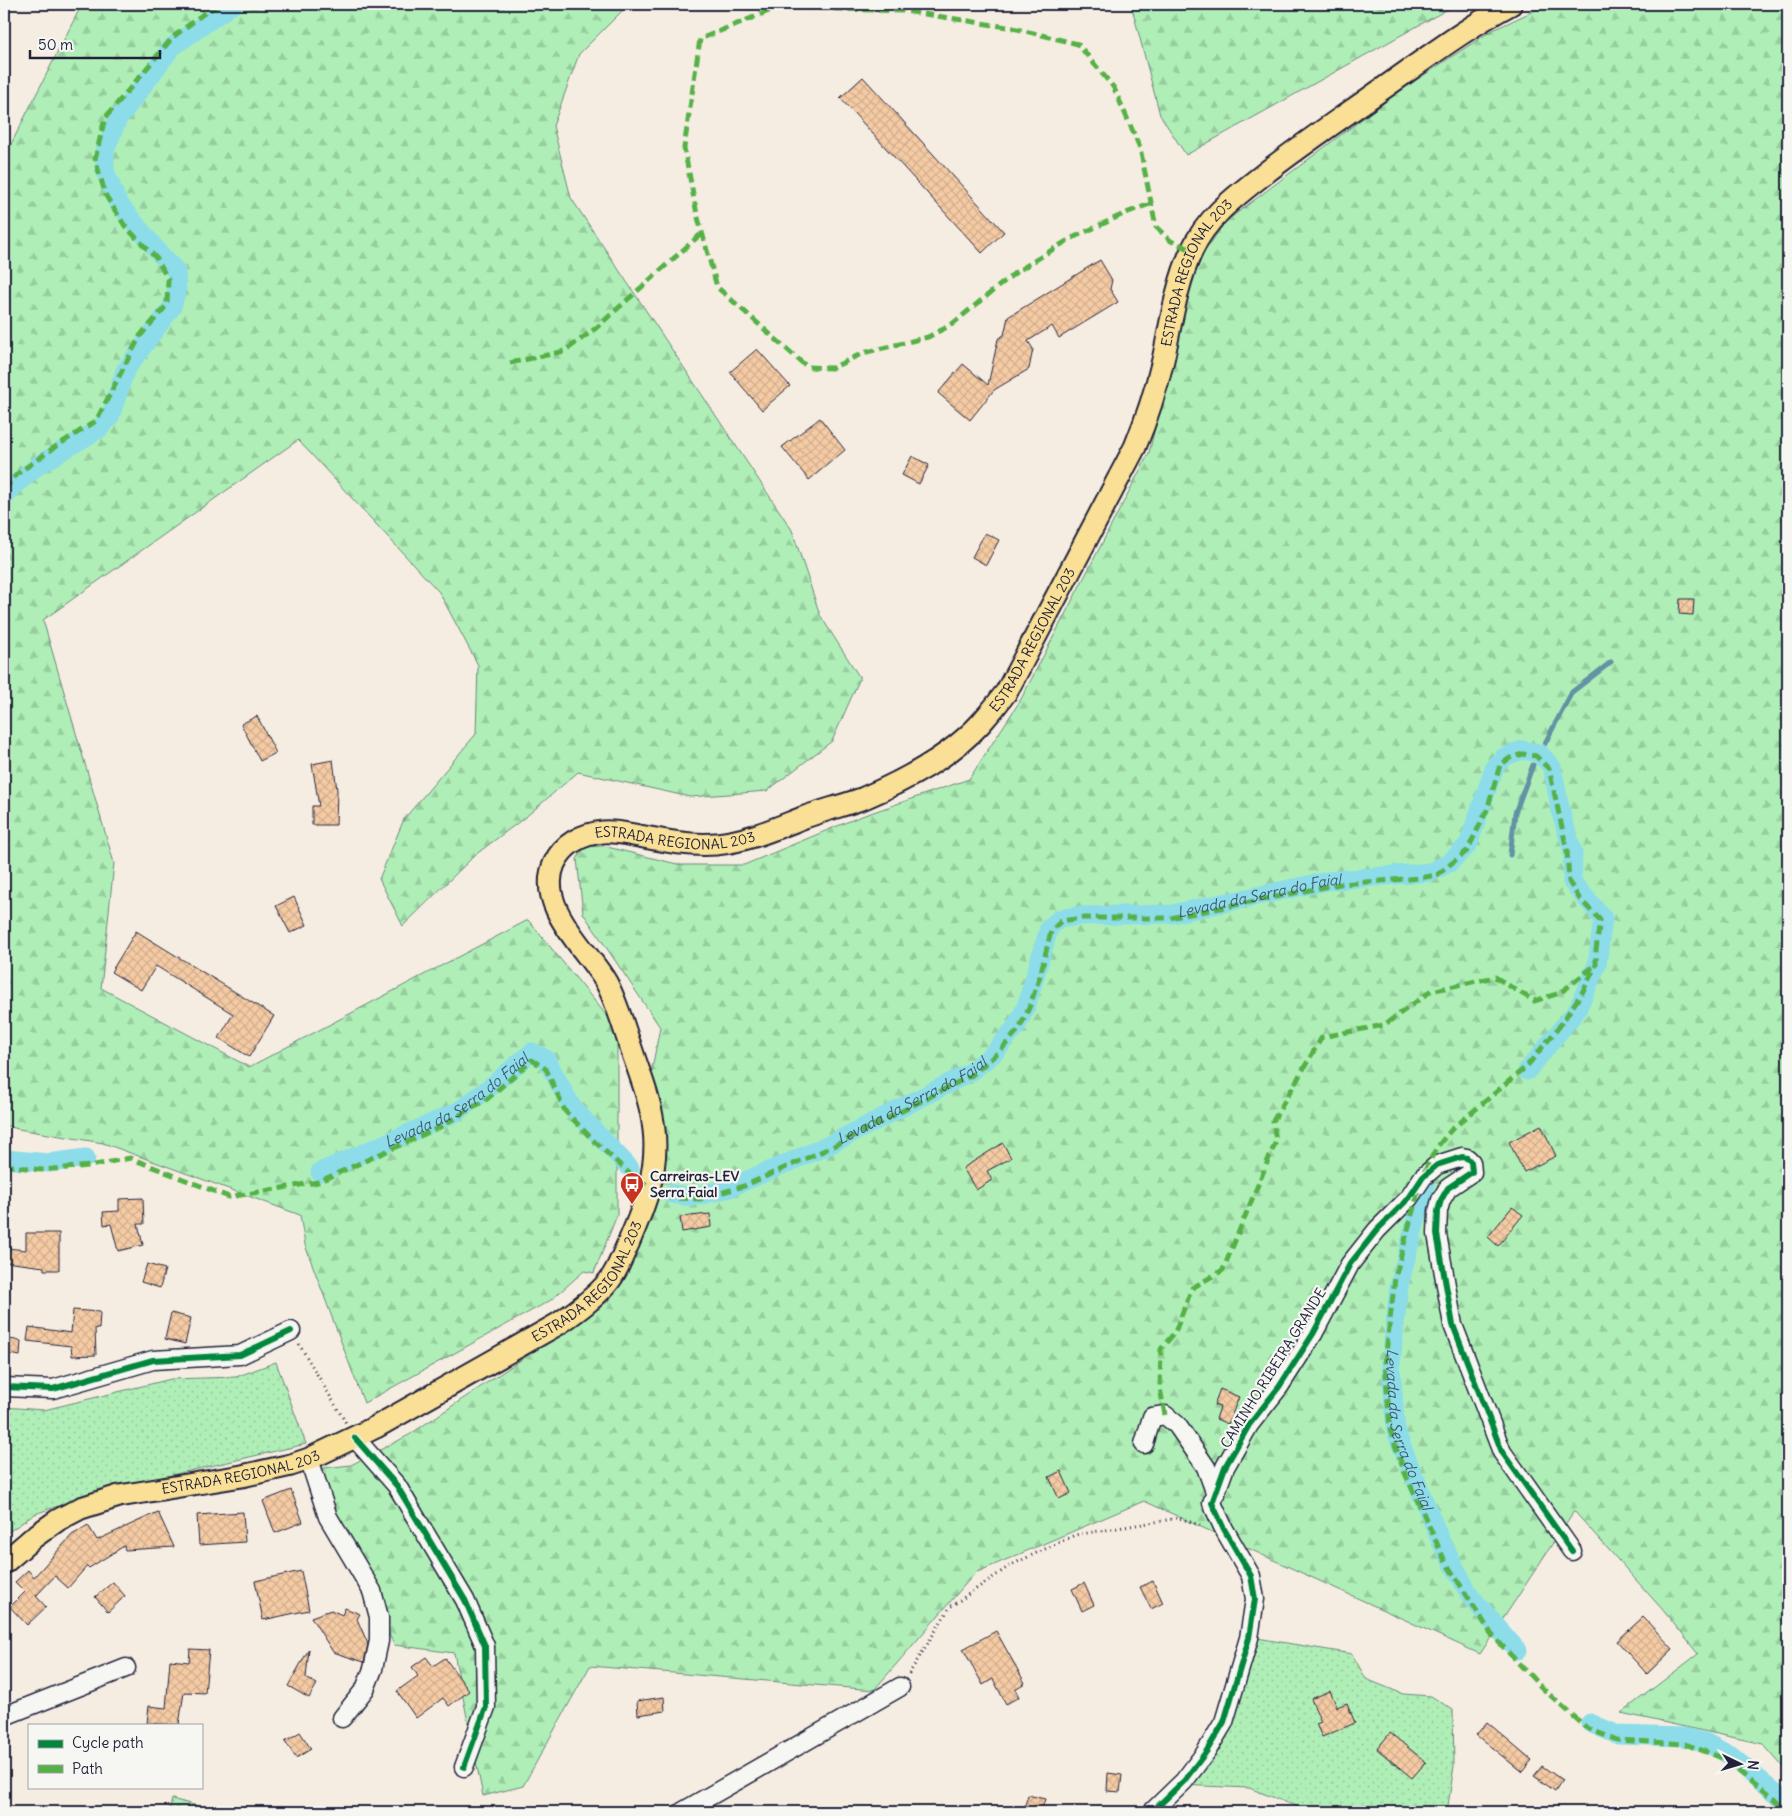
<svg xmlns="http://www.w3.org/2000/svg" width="1792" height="1816" font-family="Delius,sans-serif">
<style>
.grass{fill:url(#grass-dots);stroke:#688879}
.forest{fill:url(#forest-firs);stroke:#688879}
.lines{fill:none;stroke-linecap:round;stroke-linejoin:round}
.stream{stroke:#6292a4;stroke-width:5}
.canal{stroke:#8ddcea;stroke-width:19}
.building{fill:url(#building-cross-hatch);stroke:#22223b}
.minor-casing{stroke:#22223b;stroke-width:21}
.major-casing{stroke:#22223b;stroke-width:25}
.path{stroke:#22223b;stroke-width:3;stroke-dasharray:1 4;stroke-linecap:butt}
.minor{stroke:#f6f6f2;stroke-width:18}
.major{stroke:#f9e096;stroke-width:21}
.quiet{stroke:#55b146;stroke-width:5;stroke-dasharray:10 5;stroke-linecap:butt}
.cycleway-casing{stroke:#f6f6f2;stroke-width:9}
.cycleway{stroke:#00873e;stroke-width:6}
.labels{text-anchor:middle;stroke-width:4.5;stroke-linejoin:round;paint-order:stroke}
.street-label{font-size:14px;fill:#22223b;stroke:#f6f6f2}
.poi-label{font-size:14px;font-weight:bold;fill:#22223b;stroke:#f6f6f2;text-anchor:start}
.water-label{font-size:15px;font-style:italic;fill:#425a70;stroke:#f6f6f2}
</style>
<defs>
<pattern id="grass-dots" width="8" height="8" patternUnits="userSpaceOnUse" patternTransform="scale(1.25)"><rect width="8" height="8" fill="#afefb7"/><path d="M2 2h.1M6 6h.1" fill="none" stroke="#96cd9e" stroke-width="1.8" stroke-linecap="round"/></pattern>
<pattern id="forest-firs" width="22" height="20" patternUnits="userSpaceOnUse" patternTransform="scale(1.25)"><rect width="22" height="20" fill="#afefb7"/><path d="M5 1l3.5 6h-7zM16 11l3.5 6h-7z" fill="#96cd9e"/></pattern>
<pattern id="building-cross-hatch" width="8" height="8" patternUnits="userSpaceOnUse" patternTransform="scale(1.25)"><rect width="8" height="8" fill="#f5cba4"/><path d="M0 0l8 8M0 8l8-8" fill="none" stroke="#d2ae8e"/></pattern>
</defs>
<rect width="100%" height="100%" fill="#f6ede2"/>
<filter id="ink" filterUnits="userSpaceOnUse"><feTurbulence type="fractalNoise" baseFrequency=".02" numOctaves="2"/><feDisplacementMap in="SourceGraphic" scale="10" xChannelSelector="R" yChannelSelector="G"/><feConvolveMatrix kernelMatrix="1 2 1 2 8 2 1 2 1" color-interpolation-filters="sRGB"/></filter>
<g filter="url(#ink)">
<path class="grass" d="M276,1362l30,82 -208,48 -63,22 -31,21v-128l40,3 127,-31 65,-2z
M1257,1638l95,16 14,25 37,15 28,2 22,14 1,56 -7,46h-112l-29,-2 -57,-22 -70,-3 52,-60z
M172,1799l47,13h-50z"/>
<path class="forest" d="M82,4h547l-50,50 -26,72 18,72 221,332 28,85 40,63 -28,63 -65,50 -77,6 -112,-25 -50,43 -53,40 -72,71 -24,-47 25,-60 72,-85 2,-69 -39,-73 -141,-152 -255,180 71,243 -13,125 148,79 279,-147 89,108v187l-23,58 -10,-2 -33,29 -187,103 -59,-158 -5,-30 -197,-72 -85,-14 -14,-4v-967z
M1131,4h326l-271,151 -26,-40z
M1548,4h240v1769l-25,-29 -142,-31 77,-59 -36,-45 -88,-98 -94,143 -336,-153 -169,72 -101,117 -284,-24 -67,120 -40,10 -29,-143 -60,-8 -79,-176 36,-4 58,-30 201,-135 43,-115 -6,-90 13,-68 -77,-114 -6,-54 8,-12 18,-1 78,19h63l115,-48 110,-38 51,-78 129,-248 44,-184 32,-47 173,-130 93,-61z"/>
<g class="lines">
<path class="stream" d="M1544,745l28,-53 39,-30
M1510,855l5,-42 18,-48"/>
<g class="canal">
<path d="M4,497l11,-12 25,-21 59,-35 11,-12 15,-46 47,-64 5,-19 -1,-17 -14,-15 -44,-53 -13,-32v-21l13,-31 54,-72 61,-43"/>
<path d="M4,1159l45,4 37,-5"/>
<path id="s1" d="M320,1172l137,-60 32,-24 43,-36 14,7 26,48 58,61"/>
<path id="s2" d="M1425,1185l-26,101 -8,78 5,68 45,110 30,55 46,53"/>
<path id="s3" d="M671,1194l21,3 35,-8 102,-44 140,-72 24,-19 23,-27 10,-20 23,-79 10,-9 19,-3 94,-2 155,-33 104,-9 18,-9 19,-18 27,-79 9,-9 18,-7 17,3 13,14 10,50 11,35 -1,30 31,36 -6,47 -20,45 -50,61"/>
<path d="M1590,1723l28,12 66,2 23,6 24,13 57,47"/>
</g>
</g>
<path class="building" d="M863,77l141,155 -22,21 -142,-155z
M1100,260l12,20 -2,9 8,13 -59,36 -7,-12 -24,15 5,8 -4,20 -35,21 -24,30 -32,-27 25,-29 25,21 10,-46 6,-4 4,-18z
M757,349l33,37 -28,24 -32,-38z
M820,418l25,32 -36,30 -27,-33z
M912,456l17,9 -10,19 -17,-9z
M985,533l14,7 -13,25 -14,-8z
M1680,599h14l-1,16 -14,-1z
M257,716l19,37 -16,8 -19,-37z
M333,760l4,30 -1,35h-24v-19h7l-7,-42z
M294,897l13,28 -17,8 -14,-27z
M136,931l138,85 -25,41 -30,-19 14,-24 -77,-48 -15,24 -30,-18z
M1541,1125l15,31 -32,16 -15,-30z
M1003,1143l8,15 -24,13 5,9 -16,10 -13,-22z
M143,1198l1,26h-6l5,21 -25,6 -7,-27 -7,1 -1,-13 16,-1v-12z
M1512,1207l11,8 -25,31 -10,-9z
M710,1214l1,13 -29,5 -2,-15z
M26,1233h33v37h-15v-3l-39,-5 1,-14 20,2z
M147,1264l18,5 -5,19 -19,-6z
M73,1310l27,2 -1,17 -4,-1 1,27 -24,1 -1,-10 -44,-5 2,-14 42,6z
M171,1313l20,5 -6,26 -20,-5z
M4,1338l17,3 -1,15 -16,-3z
M1220,1389l19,8 -11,27 -12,-5 4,-12 -6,-2z
M1061,1471l10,22 -12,6 -10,-22z
M291,1490l12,32 -28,11 -12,-32z
M158,1512l16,35 -49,3 -1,-4 -35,22 -2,-2 -19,22 -13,-12 -19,20 10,11 -19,18 -17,-18 15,-15 -10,-10 13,-12 6,7 38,-42 16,-10 9,15z
M243,1512l2,30 -46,3 -2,-30z
M301,1571l8,39 -46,10 -8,-39z
M1153,1581l10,22 -12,6 -11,-22z
M113,1582l12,14 -17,16 -13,-15z
M1084,1583l10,22 -12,6 -10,-22z
M345,1608l15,6 -3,5 11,25 -4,18 -31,-10 -22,-35 20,-7 11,5z
M1643,1617l30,32 -26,25 -30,-33z
M996,1631l29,52 -10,6 4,8 -13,7 -13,-25 -10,6 -20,-36z
M190,1649l19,1 -4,43 -21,-1 -5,33 -32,-2 2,-17 17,2 4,-48 19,2z
M309,1649l-3,29 11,6 -8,14 -21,-12z
M426,1657l7,9 12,-8 24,33 -20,15 -6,-8 -27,20 -19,-27 21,-15 -6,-9z
M1330,1691l7,16 10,-4 8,20 -33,14 -6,-13 5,-2 -10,-23z
M664,1697l1,14 -27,4 -1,-14z
M1487,1722l45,38 -10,12 -46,-37z
M300,1732l11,17 -15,9 -11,-17z
M1390,1733l36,29 -14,16 -35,-29z
M1542,1766l20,14 -7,11 -21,-15z
M1108,1773l14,2 -2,17 -13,-1z
M1028,1795l17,4 -4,13h-18z"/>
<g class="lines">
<g class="minor-casing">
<path id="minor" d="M4,1387l49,2 100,-29 87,-5 51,-24
M355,1438l42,48 68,114 20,46 1,61 -22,60
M1144,1444l8,-27 13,-2 12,10 29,42 10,27
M309,1459l19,58 44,74 7,26v24l-6,28 -8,20 -23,29
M4,1714l3,1 119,-47
M682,1812l218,-125
M1152,1812l32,-31 22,-29 18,-30 25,-84 6,-39 -4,-23 -27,-47 -12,-26 13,-36 24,-42 30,-38 34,-53 37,-70 27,-34 32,-32 14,-21 14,-12 25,-8 5,1 4,4 1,10 -24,16 -7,12 -3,11 -1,23 16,91 49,127 70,99"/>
</g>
<g class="major-casing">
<g id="major">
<path id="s4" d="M4,1563l30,-26 24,-17 23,-12 38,-12 123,-20 49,-11 18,-6 67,-32 182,-103c19,-13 37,-26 51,-43 9,-11 13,-25 19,-37 16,-37 31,-73 26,-114 -3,-30 -15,-57 -24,-85 -7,-20 -14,-45 -24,-63 -19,-33 -70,-75 -52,-118 9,-20 28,-30 49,-32 12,-1 25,2 36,4 26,5 51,10 77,8 32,-3 60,-16 89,-27 20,-7 40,-12 59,-19 42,-18 86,-41 117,-75 9,-10 18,-21 26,-32l128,-244c12,-29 21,-57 28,-87 8,-36 13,-75 29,-110 15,-33 44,-54 72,-76 37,-29 76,-55 114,-82 43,-30 86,-63 133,-88"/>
</g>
</g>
<path class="path" d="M299,1344l47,79
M909,1674l41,-67 61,-42 64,-30 104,-17 24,8"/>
<use href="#minor" class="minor"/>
<use href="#major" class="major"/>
<path class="quiet" d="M1150,204l-24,9 -56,26 -54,33 -65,53 -23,12 -65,16 -31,15 -25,-1 -90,-80 -20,-73 -13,-66 16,-109 79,-32 126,4 108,17 65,16 36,44 26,60 16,79 15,14 21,9
M510,363l55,-12 31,-23 106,-95
M4,490l13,-16 38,-27 41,-26 44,-85 27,-31 1,-25 -11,-21 -32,-33 -19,-30 -11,-37 10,-41 68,-81 30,-23 17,-10
M4,1165l37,5 49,-4 40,-8 99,39 89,-15 120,-54 49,-29 45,-39 14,9 19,42 29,30 35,32 21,14 21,11 29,1 44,-13 90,-40 138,-71 29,-25 18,-21 10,-21 11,-32 11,-45 10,-10 21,-3h88l170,-34 79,-6 18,-3 30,-24 20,-41 13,-45 10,-7 13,-4 13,2 13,13 18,81 2,32 10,16 21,22 -4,30v15l-13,26 -24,36 -32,39 -76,64 -14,17 -10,19 -3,7
M1418,1192l-23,86 -10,83 5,69 14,41 41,90 47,74 48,51 48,43 29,11 68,4 35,13 55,42 13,13
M1165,1415l-5,-27 1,-39 14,-17 17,-44 31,-18 53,-129 -3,-20 49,-84 62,-12 47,-34 64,-14 39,24 26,-8 34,-27"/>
<g class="cycleway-casing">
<path id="cycleway" d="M4,1387l49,2 100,-29 87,-5 51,-24
M355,1438l42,48 68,114 20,46 1,61 -22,60
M1152,1812l32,-31 22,-29 18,-30 25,-84 6,-39 -4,-23 -27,-47 -12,-26 13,-36 24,-42 30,-38 34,-53 37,-70 27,-34 32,-32 14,-21 14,-12 25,-8 5,1 4,4 1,10 -24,16 -7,12 -3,11 -1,23 16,91 49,127 70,99"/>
</g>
<use href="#cycleway" class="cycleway"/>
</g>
</g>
<defs>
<g id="bus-pin" transform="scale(1.25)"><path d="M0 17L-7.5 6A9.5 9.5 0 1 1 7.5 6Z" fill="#c8321e" stroke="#f6f6f2"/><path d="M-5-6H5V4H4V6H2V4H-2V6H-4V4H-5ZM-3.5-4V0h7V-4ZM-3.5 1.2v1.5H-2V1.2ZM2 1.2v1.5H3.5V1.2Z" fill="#fff"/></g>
</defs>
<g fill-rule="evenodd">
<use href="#bus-pin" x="632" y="1184"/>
</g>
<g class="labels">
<g class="street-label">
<text dy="5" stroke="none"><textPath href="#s4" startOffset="2104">ESTRADA REGIONAL 203</textPath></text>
<text dy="5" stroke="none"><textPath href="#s4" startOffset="1699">ESTRADA REGIONAL 203</textPath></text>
<text dy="5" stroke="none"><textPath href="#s4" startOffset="1264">ESTRADA REGIONAL 203</textPath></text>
<text dy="5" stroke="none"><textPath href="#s4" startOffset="664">ESTRADA REGIONAL 203</textPath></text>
<text transform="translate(1273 1368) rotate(-58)" y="5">CAMINHO RIBEIRA GRANDE</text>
<text dy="5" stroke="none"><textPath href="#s4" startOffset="259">ESTRADA REGIONAL 203</textPath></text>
</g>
<g class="poi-label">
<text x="650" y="1181">Carreiras-LEV<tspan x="650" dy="16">Serra Faial</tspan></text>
</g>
<g class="water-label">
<text dy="5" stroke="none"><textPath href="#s3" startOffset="712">Levada da Serra do Faial</textPath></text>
<text dy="5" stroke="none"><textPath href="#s1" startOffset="155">Levada da Serra do Faial</textPath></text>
<text dy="5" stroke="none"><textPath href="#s3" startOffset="262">Levada da Serra do Faial</textPath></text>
<text dy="5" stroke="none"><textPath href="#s2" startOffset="251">Levada da Serra do Faial</textPath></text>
</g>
</g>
<rect width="1792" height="1816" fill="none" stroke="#f6f6f2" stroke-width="20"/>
<rect x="10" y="10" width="1772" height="1796" fill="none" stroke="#22223b" stroke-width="2" filter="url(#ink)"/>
<rect x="28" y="1724" width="175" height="65" fill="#f6f6f2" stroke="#a1a1a9"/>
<rect x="38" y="1740" width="25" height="8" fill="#00873e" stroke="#a1a1a9"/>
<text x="72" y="1748" font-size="15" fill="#22223b">Cycle path</text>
<rect x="38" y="1765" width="25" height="8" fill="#55b146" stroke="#a1a1a9"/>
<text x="72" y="1774" font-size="15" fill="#22223b">Path</text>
<g transform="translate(1740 1764) rotate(95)" stroke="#f6f6f2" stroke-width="4" paint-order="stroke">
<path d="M0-4L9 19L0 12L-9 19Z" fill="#22223b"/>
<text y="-8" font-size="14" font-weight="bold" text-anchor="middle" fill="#22223b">N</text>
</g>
<path d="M30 50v8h130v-8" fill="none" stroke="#22223b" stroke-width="2.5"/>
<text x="38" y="50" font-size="15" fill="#22223b" stroke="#f6f6f2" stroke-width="4" paint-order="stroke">50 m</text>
</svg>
